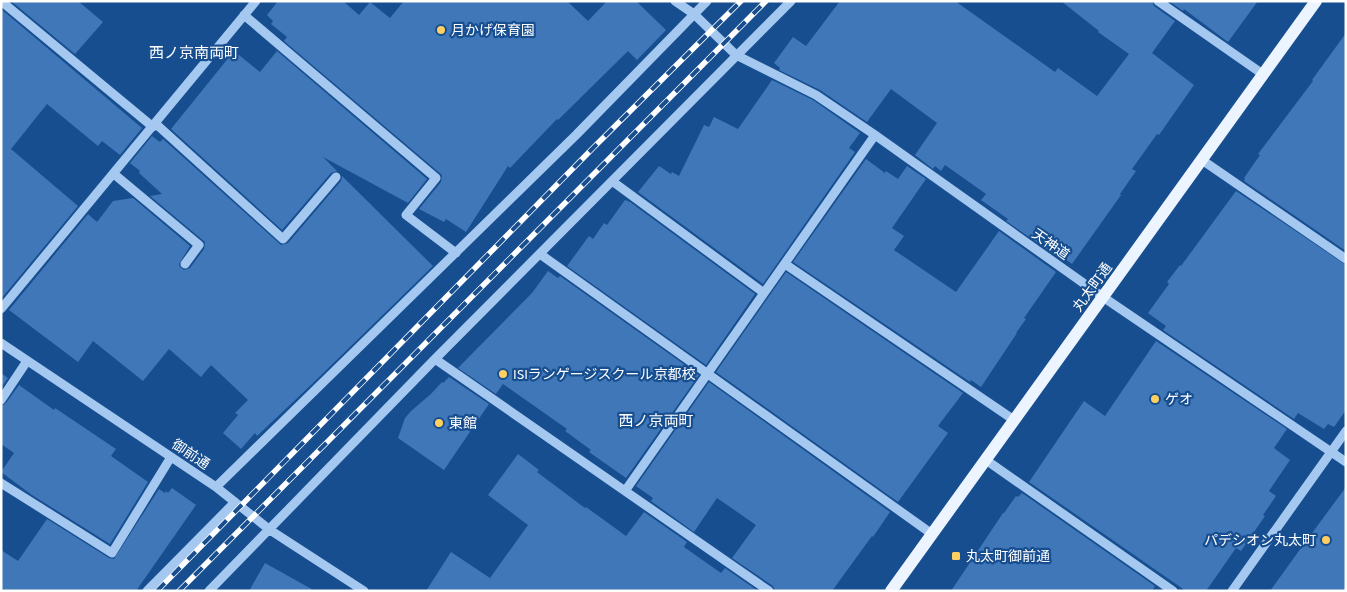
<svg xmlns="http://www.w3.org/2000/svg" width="1347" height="592" font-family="'Source Sans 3','Noto Sans JP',sans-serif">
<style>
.building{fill:#3f77b8}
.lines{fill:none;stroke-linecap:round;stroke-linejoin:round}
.minor{stroke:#a4c8f0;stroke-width:9}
.major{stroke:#ecf4ff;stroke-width:12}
.rail-casing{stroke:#fff;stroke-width:5.5}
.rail{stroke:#174e90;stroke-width:4;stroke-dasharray:11;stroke-linecap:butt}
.poi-dot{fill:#ffcf62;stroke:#174e90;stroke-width:2}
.labels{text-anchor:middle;stroke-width:4.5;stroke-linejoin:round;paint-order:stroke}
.poi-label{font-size:14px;fill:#fff;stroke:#174e90;text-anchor:start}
.street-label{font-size:14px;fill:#fff;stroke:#174e90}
.neighbourhood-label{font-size:15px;fill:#fff;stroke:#174e90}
</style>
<rect width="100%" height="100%" fill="#174e90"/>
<path class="building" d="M11,1h67l25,21 -28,32z
M278,1h65l16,14 11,-13 20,16 14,-17h163l21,20 19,-20h29l30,29 -29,30 -9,-9 -70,69 -1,-1 -47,49 -2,-2 -42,66 -20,-13 -2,3 -25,-13 22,-27 1,-7 -158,-134 3,-4 -16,-13 2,-3 -6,-6z
M840,1h115l100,71 3,-4 39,28 32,-42 -31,-22 1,-1 -38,-30h91l2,5 21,15 -23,32 42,32 -35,50 -2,-1 -25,35 4,2 -16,23 1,1 -49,69 -7,-5 -1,2 -58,-40 2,-2 -27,-19 5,-6 -41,-29 -4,6 -6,-5 -2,3 -18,-14 22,-32 -46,-34 -24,33 -47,-32 -41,-20 1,-2 -6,-5 19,-26 13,9z
M1169,1h89l-30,41 -44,-33 -1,2z
M1,9l141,119 -22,27 -18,-14 -4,5 -51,-42 -36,45 67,57 -77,93z
M1346,33v218l-102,-70 1,-2 -1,-1 16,-23 -2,-1 55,-73 -1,-1z
M234,51l26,21 17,-21 150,128 -19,24 -85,-46 14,14 -6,2 -49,57 -111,-101z
M772,80l41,20 47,33 -11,15 6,4 -92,132 -125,-92 21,-26 12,8 1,-2 7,4 25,-51 5,2 5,-10 24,12z
M152,136l8,6 3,-3 118,106 7,-2 53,-62 1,-5 91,90 -121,118 -55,52 -2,-3 -14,16 -18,-16 15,-18 -3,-2 13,-13 -37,-35 -10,12 -32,-28 -26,32 -50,-40 -15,21 -69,-52 79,-96 9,8 16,-21 20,-3 57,48 -11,18 1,3 4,3 6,-2 14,-19 1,-7 -55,-46 12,-2 -23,-21 1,-2 -10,-8z
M866,159l19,14 1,-2 12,8 9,-13 19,13 -34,49 12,8 -10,14 62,42 43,-61 57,41 -32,46 2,1 -10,14h1l-36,54 -10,-7 -1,2 -177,-120z
M1236,191l110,74v145l-12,17 -6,-3 -4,5 -26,-16 -4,6 -131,-89 3,-4 -18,-13 21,-29 -2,-2 13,-17 1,1z
M625,200l5,2 125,92 -49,71 -139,-99 22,-30 4,3 11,-16 3,2z
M548,271l10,7 2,-2 139,99 -73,103 -37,-26 2,-2 -26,-19 2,-2 -64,-45 -7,10 -38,-26 74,-75z
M786,272l177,121 -25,33 10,7 -50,69 -182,-130z
M1156,341l131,88 -13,19 16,12 -21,31 7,5 -13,19 2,1 -24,35 -5,-3 -30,43h-20l-157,-109 55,-81 21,15z
M1,373l7,5 -7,10z
M449,377l40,27 -45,66 -46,-32 7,-20 6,-7 20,-17 11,-12 1,1z
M709,382l181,130 -17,25 -1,-1 -40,55h-57l-2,-5 -41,-28 24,-33 -39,-27 -23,34 -43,-31 2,-3 -17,-12z
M19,385l35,25 1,-2 61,41 -5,7 37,26 -38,62 -78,-49 -31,-23 13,-19 -13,-9v-38l5,-3z
M518,454l21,16 -2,2 48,36 1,-1 40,29 18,-24 43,30 -3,5 37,26 4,-5 33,23h-332l25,-39 39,26 38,-53 -40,-30z
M1346,487v104h-76l31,-43z
M172,488l24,17 -60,86h-135v-41l17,11 29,-42 62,39 5,1 45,-70 6,4 1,-2 2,2z
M1022,493l133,93 -3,5h-201l52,-78h1l12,-17 2,1z
M265,563l50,28h-66z"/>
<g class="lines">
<path class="minor" d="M1,1l152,126
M675,1l19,13 42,41 80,40 59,40 228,162 243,165
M1158,1l106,74
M244,15l192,163 -30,37 50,38
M156,124l127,115 53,-62
M1202,160l144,99
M114,174l85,71 -14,19
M612,181l152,112
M540,254l392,280
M785,264l229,156
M1,309l255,-308
M1,343l215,144 54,43 94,61
M435,359l334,232
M1,400l26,-39
M986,460l187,131
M1,483l111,70 59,-96
M216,487l360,-352 131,-134
M625,491l250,-356
M147,591l88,-89
M209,591l226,-232 356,-358
M1232,591l114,-160"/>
<path class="major" d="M891,591l425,-590"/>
<g class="rail-casing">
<path id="rail" d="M157,591l437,-444 147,-146
M179,591l587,-590"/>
</g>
<use href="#rail" class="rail"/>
</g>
<g class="poi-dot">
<circle cx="441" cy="30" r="5"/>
<circle cx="503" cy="374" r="5"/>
<circle cx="1155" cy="399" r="5"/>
<circle cx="439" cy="423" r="5"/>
<circle cx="1326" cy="540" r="5"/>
<rect x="951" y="551" width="10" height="10" rx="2.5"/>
</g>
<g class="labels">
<g class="poi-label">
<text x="451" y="35">月かげ保育園</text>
<text x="513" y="379">ISIランゲージスクール京都校</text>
<text x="1165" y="404">ゲオ</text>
<text x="449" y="428">東館</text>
<text x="1316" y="545" text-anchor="end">パデシオン丸太町</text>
<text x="966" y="561">丸太町御前通</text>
</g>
<g class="street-label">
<text transform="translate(1051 244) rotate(35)" y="5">天神道</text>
<text transform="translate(1092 287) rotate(-54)" y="5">丸太町通</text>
<text transform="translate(191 454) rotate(34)" y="5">御前通</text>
</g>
<g class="neighbourhood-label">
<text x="194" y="58">西ノ京南両町</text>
<text x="656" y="426">西ノ京両町</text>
</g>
</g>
<rect width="1347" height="592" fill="none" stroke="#ffffff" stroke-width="5"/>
</svg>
